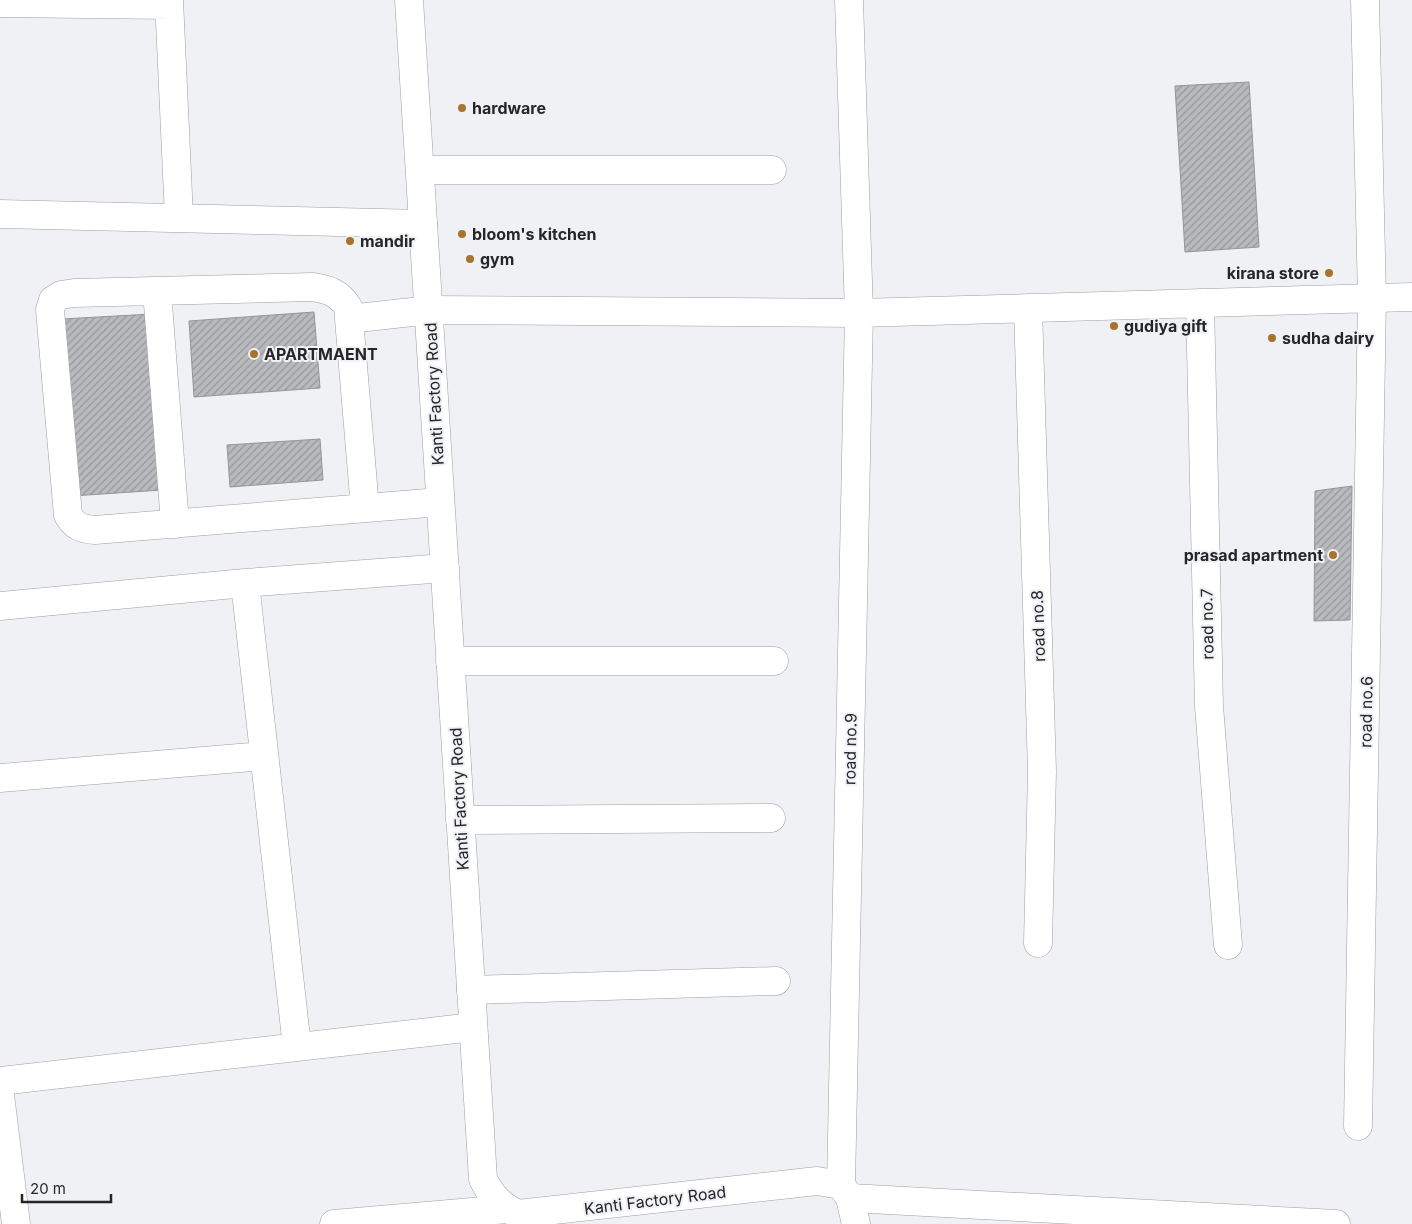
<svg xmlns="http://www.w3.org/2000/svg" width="1412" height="1224" font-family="Inter,sans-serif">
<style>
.building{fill:url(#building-hatch);stroke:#939598}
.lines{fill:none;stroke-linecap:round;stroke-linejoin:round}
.street-casing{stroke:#9c9ea1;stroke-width:29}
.secondary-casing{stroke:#9c9ea1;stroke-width:29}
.street{stroke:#fff;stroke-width:28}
.secondary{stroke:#fff;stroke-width:28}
.poi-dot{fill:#a8732d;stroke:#eff1f4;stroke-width:2}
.labels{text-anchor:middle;stroke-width:4;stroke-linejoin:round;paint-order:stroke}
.poi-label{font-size:16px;font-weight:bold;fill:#262628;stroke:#eff1f4;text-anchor:start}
.street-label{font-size:16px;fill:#262628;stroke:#eff1f4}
</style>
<defs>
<pattern id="building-hatch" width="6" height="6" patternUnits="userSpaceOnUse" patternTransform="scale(1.25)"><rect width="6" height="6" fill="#b8babe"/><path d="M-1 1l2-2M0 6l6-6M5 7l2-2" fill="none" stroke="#95979a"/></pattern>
</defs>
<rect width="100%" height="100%" fill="#eff1f4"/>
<path class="building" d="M1249,82l10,165 -74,5 -10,-166z
M314,312l6,76 -126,9 -5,-76z
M152,314l10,176 -90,6 -10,-177z
M320,439l3,41 -93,7 -3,-42z
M1352,486l-2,134 -36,1 1,-130z"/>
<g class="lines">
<g class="street-casing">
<path id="street" d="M169,0l10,217
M0,3l169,2
M420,170h352
M0,214l423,10
M157,291l18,233
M1200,303l9,403 19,239
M1028,308l14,463 -4,172
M349,319l81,-9 429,3 553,-16
M365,508l-17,-201c-9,-14 -20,-18 -36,-20l-238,6 -13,2 -8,5 -3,10 18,205c7,12 14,14 27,15l345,-28
M245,583l52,464
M0,606l245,-23 200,-15
M450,661h324
M0,778l264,-22
M460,820l311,-2
M471,990l305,-9
M0,1081l473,-54
M0,1095l16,129
M1358,1126l14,-828 -7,-298
M841,1185l18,-872 -10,-313
M850,1198l486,26
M334,1224l173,-15"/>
</g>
<g class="secondary-casing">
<path id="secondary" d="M409,0l74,1179c8,17 18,27 35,35l299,-33 24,4 9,13 6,26"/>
</g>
<use href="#street" class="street"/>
<use href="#secondary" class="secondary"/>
</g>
<g class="poi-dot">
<circle cx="462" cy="108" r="5"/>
<circle cx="462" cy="234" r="5"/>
<circle cx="350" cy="241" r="5"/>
<circle cx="470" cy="259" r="5"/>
<circle cx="1329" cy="273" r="5"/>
<circle cx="1114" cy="326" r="5"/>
<circle cx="1272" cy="338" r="5"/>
<circle cx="254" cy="354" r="5"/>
<circle cx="1333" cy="555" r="5"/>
</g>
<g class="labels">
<g class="poi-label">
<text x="472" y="114">hardware</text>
<text x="472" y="240">bloom's kitchen</text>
<text x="360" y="247">mandir</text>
<text x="480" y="265">gym</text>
<text x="1319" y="279" text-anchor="end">kirana store</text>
<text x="1124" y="332">gudiya gift</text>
<text x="1282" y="344">sudha dairy</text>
<text x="264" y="360">APARTMAENT</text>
<text x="1323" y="561" text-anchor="end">prasad apartment</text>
</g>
<g class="street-label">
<text transform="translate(434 394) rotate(-93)" y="6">Kanti Factory Road</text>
<text transform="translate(1207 624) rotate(-91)" y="6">road no.7</text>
<text transform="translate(1038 626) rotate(-92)" y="6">road no.8</text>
<text transform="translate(1366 712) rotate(-89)" y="6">road no.6</text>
<text transform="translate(850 749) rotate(-89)" y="6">road no.9</text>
<text transform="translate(459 799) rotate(-93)" y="6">Kanti Factory Road</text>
<text transform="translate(655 1200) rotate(-7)" y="6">Kanti Factory Road</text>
</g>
</g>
<path d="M22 1194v8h89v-8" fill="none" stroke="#262628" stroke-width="2.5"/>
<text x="30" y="1194" font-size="15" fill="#262628" stroke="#eff1f4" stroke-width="4" paint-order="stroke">20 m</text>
</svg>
